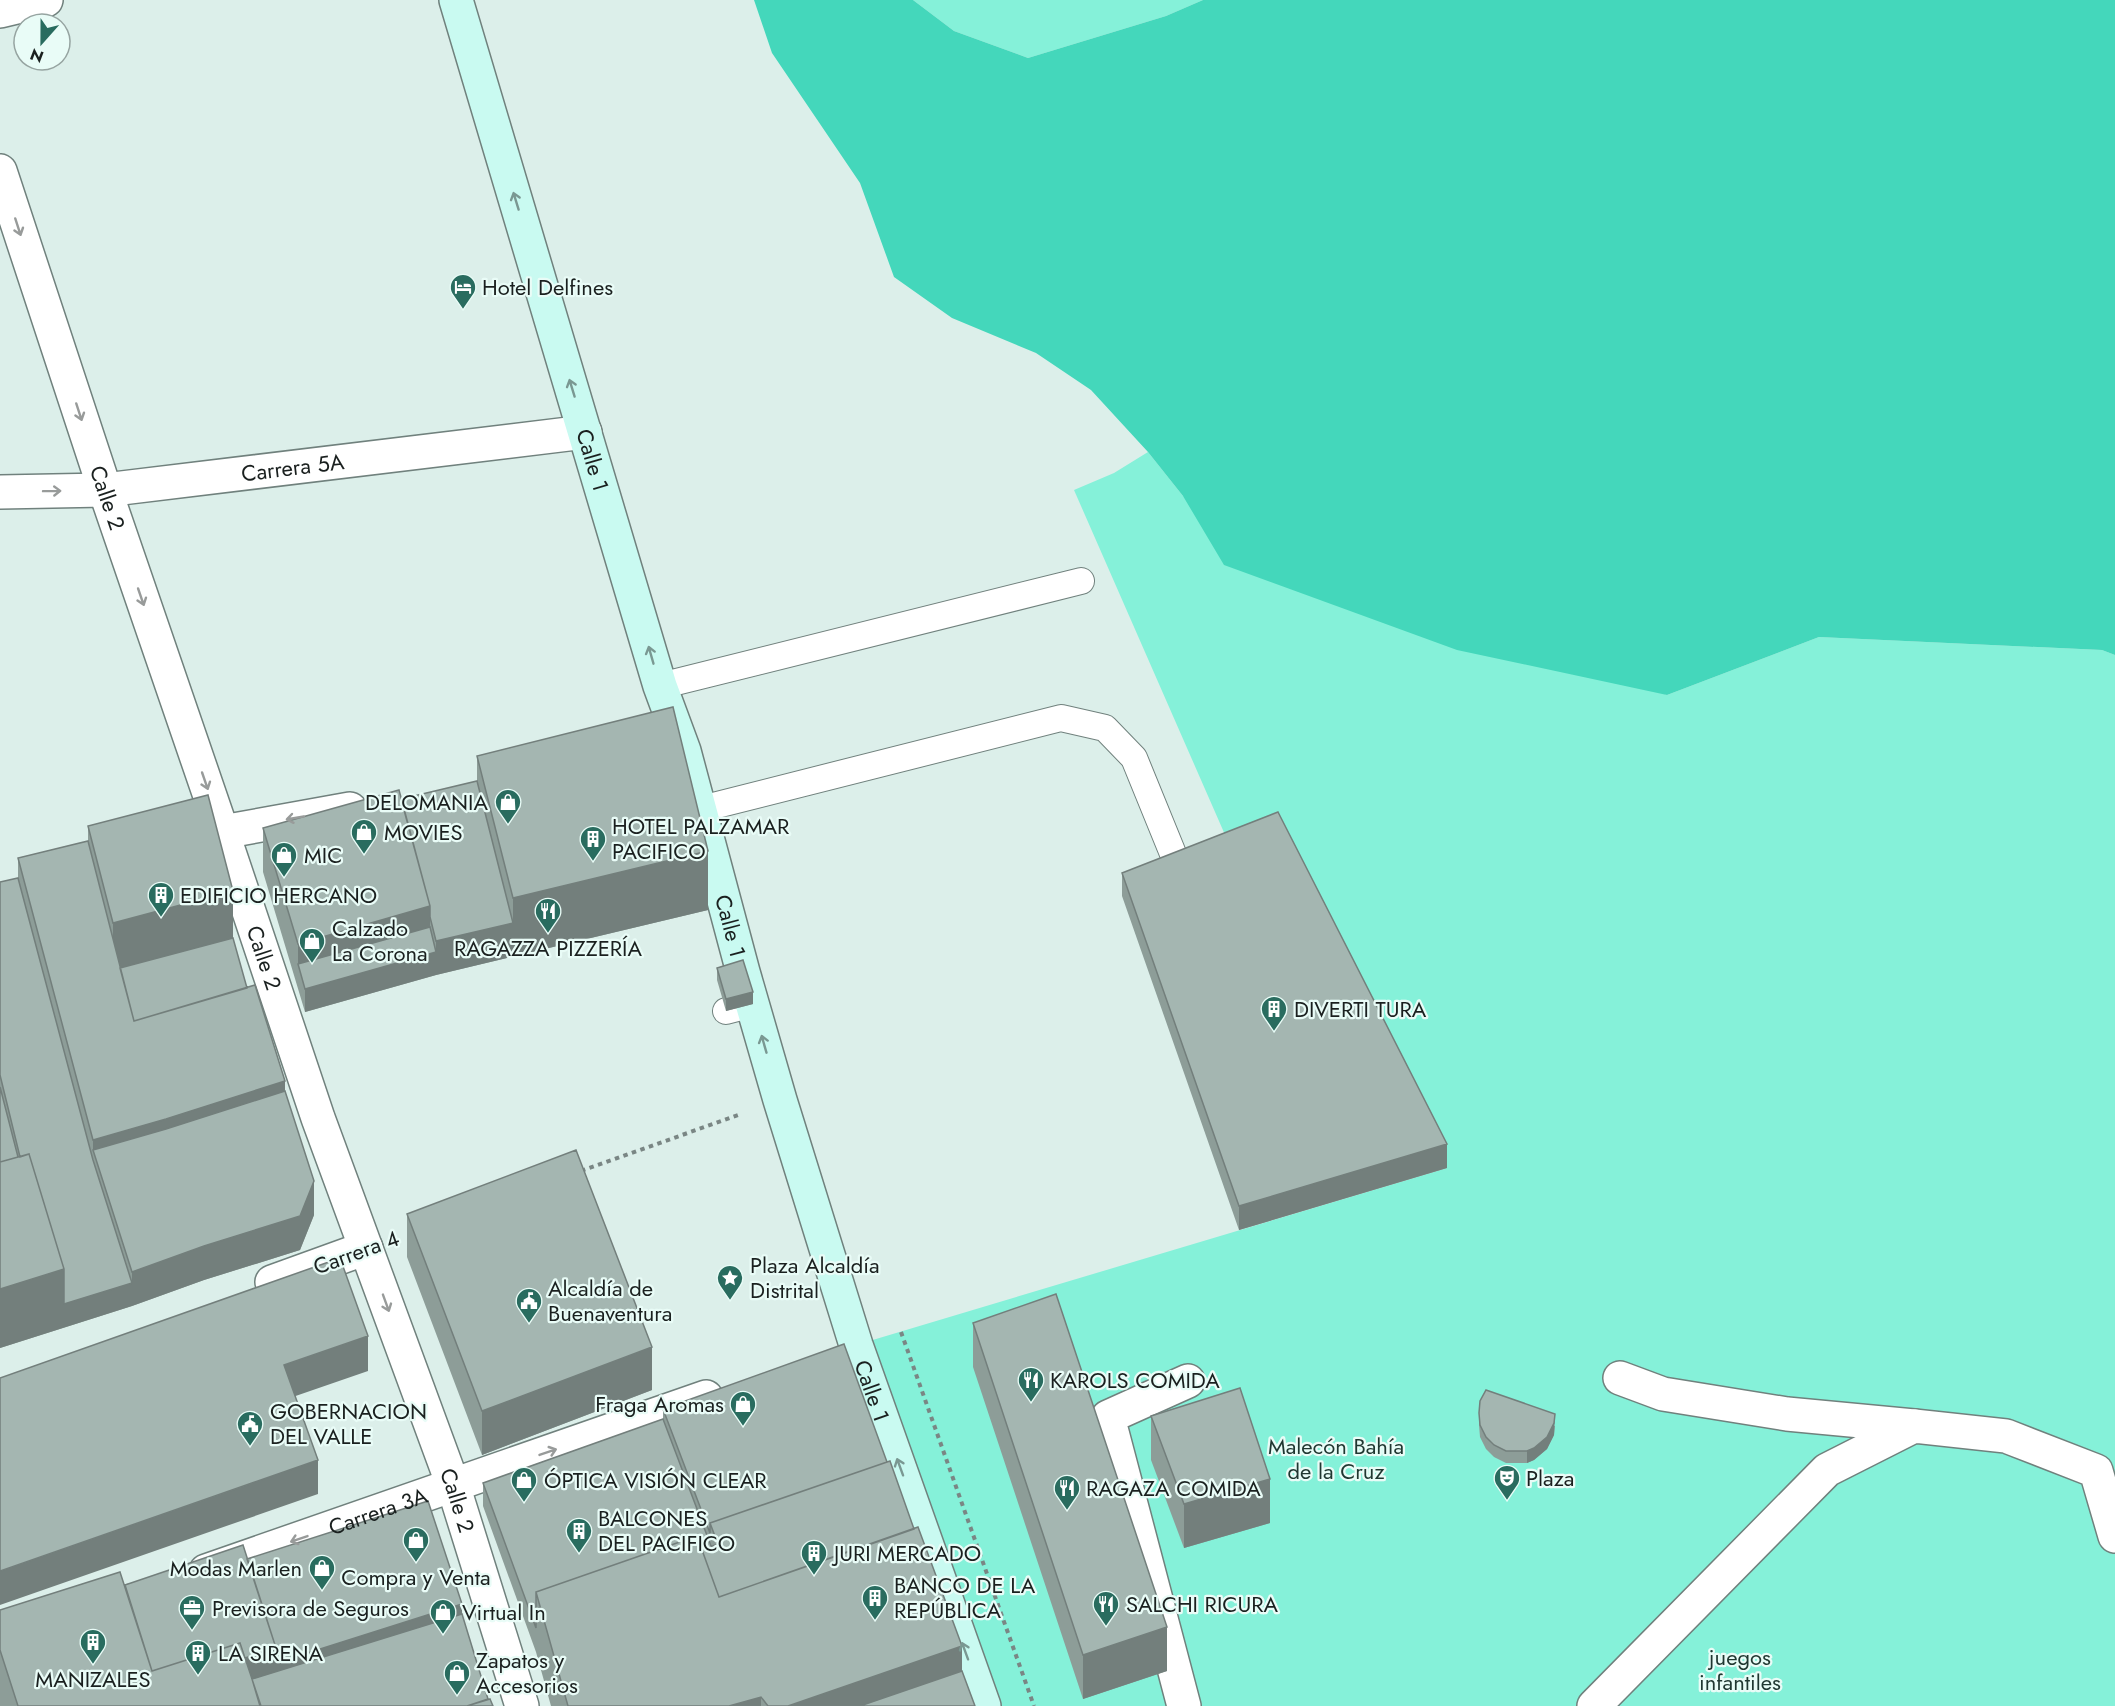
<svg xmlns="http://www.w3.org/2000/svg" width="2115" height="1706" font-family="Jost,sans-serif">
<style>
.green{fill:#85f1d9}
.water{fill:#44d7bb}
.lines{fill:none;stroke-linecap:round;stroke-linejoin:round}
.lane-casing{stroke:#70817d;stroke-width:28}
.street-casing{stroke:#70817d;stroke-width:36}
.secondary-casing{stroke:#70817d;stroke-width:36}
.path{stroke:#7a8684;stroke-width:4;stroke-dasharray:4.5 4.5;stroke-linecap:butt}
.lane{stroke:#fff;stroke-width:26}
.street{stroke:#fff;stroke-width:33}
.secondary{stroke:#c9faf1;stroke-width:33}
.wall{fill:#8d9d98}
.shaded-wall{fill:#737f7c}
.building{fill:#a4b6b1;stroke:#737f7c;stroke-width:1.5}
.oneway{stroke:#7a9892}
.oneway2{stroke:#989b9a}
.labels{text-anchor:middle;stroke-width:4.5;stroke-linejoin:round;paint-order:stroke}
.poi-label{font-size:22px;fill:#1a201f;stroke:#e9fcf7;text-anchor:start}
.street-label{font-size:22px;fill:#1a201f;stroke:#e9fcf7}
.park-label{font-size:22px;fill:#1f3731;stroke:#e9fcf7}
</style>
<rect width="100%" height="100%" fill="#dcefea"/>
<path class="green" d="M913,0h290l-37,16 -138,42 -74,-27z
M1148,452l35,44 484,199 152,-58 283,13 13,5v1051h-1131l-128,-361 591,-177 -214,-315 -159,-363 40,-17z"/>
<path class="water" d="M754,0h159l41,31 74,27 138,-42 37,-16h912v655l-13,-5 -283,-13 -152,58 -210,-45 -233,-85 -41,-69 -35,-44 -57,-62 -55,-37 -84,-35 -58,-41 -34,-94 -88,-130z"/>
<g class="lines">
<g class="lane-casing">
<path id="lane" d="M660,686l421,-105
M701,809l360,-91 44,10 29,30 44,108
M726,1011l27,-7"/>
</g>
<g class="street-casing">
<g id="street">
<path d="M0,11l46,-11"/>
<path id="s1" d="M0,171l105,319 117,341 96,287 135,367 69,221"/>
<path id="s2" d="M0,492l105,-2 480,-58"/>
<path d="M200,836l150,-27"/>
<path d="M272,1282l94,-34"/>
<path d="M1620,1378l43,16 124,20 127,12"/>
<path id="s3" d="M206,1571l500,-174"/>
<path d="M1184,1706l-76,-289 80,-36"/>
<path d="M1594,1706l233,-236 87,-44 92,10 90,35 19,65"/>
</g>
</g>
<g class="secondary-casing">
<g id="secondary">
<path id="s4" d="M456,0l204,686 24,65 59,221 37,128 76,245 128,361"/>
</g>
</g>
<path class="path" d="M581,1171l160,-57
M901,1332l133,374"/>
<use href="#lane" class="lane"/>
<use href="#street" class="street"/>
<use href="#secondary" class="secondary"/>
</g>
<path class="wall" d="M477,756l231,154 -272,65 -131,37 -42,-140v-44l138,-29 76,-18z
M88,826l145,112 14,50 38,103 29,124 -14,35 -96,30 -72,26 -132,42v-466l18,-4v-20l70,-17z
M1122,873l325,295 -208,62 -117,-334z
M717,968l36,36 -27,7 -9,-31z
M407,1214l245,176 -170,65 -75,-198z
M973,1323l194,348 -84,28 -110,-332z
M663,1409l299,262 13,35h-424l-15,-54 -53,-146v-23l180,-64z
M1479,1413l76,13 -1,9 -7,14 -13,11 -7,3h-21l-12,-6 -8,-8 -6,-12 -1,-12z
M1151,1416l119,107 -86,25 -33,-88z
M247,1559l215,55 26,85 5,7h-493v-96z"/>
<path class="shaded-wall" d="M708,851v59l-272,65 -131,37v-23l131,-37v-11l77,-18v-25z
M233,891v59l-120,20v-47z
M430,906v44l-132,14v-20z
M753,992v12l-27,7v-12z
M285,1081v44l-192,25v-10z
M1447,1144v24l-208,62v-24z
M314,1181v34l-14,35 -96,30 -72,26v-34z
M64,1269l68,14v23l-132,42v-59z
M368,1336v35l-84,29v-35z
M652,1347v43l-170,65v-44z
M1555,1414l-1,21 -7,14 -13,11 -7,3v-12z
M318,1460v34l-318,111v-34z
M1270,1479v44l-86,25v-44z
M462,1604v44l-186,58v-43z
M1167,1627v44l-84,28v-44z
M962,1646v59l-2,1h-172z
M276,1648v58l-124,-20z
M761,1697v9h-32z"/>
<path class="building" d="M673,707l35,144 -195,47 -36,-142z
M477,781l36,142 -77,18 -6,-24v-11l-29,-107z
M399,790l31,116 -132,38 -35,-116z
M208,795l25,96 -120,32 -25,-97z
M1278,812l169,332 -208,62 -117,-333z
M88,841l46,180 121,-36 30,96 -119,38 -73,21 -75,-282z
M18,878l75,282 39,123 -68,21v-35l-35,-115 -9,3 -20,-82v-193z
M430,927l6,25 -131,37 -7,-25z
M233,938l14,50 -113,33 -14,-53z
M743,960l10,32 -27,7 -9,-31z
M0,1087l18,70 -18,5z
M285,1091l29,90 -14,35 -96,30 -72,26 -39,-122 73,-21z
M576,1150l76,197 -170,64 -75,-197z
M29,1154l35,115 -64,20v-127z
M340,1258l28,78 -84,29 34,95 -318,111v-193z
M1056,1294l111,333 -84,28 -110,-332z
M844,1344l43,118 -177,61v10l-47,-124z
M1240,1388l30,91 -86,25 -33,-88z
M1486,1390l69,24 -1,9 -7,14 -13,11 -7,3h-21l-12,-6 -8,-8 -6,-12 -1,-12 1,-12z
M663,1419l48,127 -9,4 -5,-14 -161,56v36l-53,-145z
M890,1461l24,68 -195,68 -17,-47 16,-6 -8,-21z
M428,1501l34,103 -186,59v-15l-29,-89z
M918,1527l44,119 -174,60h-20l-7,-9 -32,9h-161l-32,-114 161,-56 22,61z
M243,1545l33,103 -31,10 -5,-15 -88,28 -27,-86z
M120,1572l32,99 88,-28 21,63h-243l-18,-56v-40z
M462,1614l26,85 -21,7h-207l-8,-27z
M962,1671l13,35h-115z
M490,1699l3,7h-26z"/>
<defs><path id="oneway-shaft" d="M-6 0H5M1.5-3L5.5 0L1.5 3" fill="none" stroke-width="1.6" stroke-linecap="round" stroke-linejoin="round" transform="scale(1.5)"/></defs>
<g class="oneway">
<use href="#oneway-shaft" transform="translate(516 201) rotate(-107)"/>
<use href="#oneway-shaft" transform="translate(572 388) rotate(-107)"/>
<use href="#oneway-shaft" transform="translate(651 655) rotate(-106)"/>
<use href="#oneway-shaft" transform="translate(764 1044) rotate(-106)"/>
<use href="#oneway-shaft" transform="translate(900 1467) rotate(-110)"/>
<use href="#oneway-shaft" transform="translate(965 1651) rotate(-110)"/>
</g>
<g class="oneway2">
<use href="#oneway-shaft" transform="translate(18 227) rotate(72)"/>
<use href="#oneway-shaft" transform="translate(79 412) rotate(72)"/>
<use href="#oneway-shaft" transform="translate(52 491) rotate(-1)"/>
<use href="#oneway-shaft" transform="translate(141 597) rotate(71)"/>
<use href="#oneway-shaft" transform="translate(205 781) rotate(71)"/>
<use href="#oneway-shaft" transform="translate(295 818) rotate(170)"/>
<use href="#oneway-shaft" transform="translate(386 1303) rotate(70)"/>
<use href="#oneway-shaft" transform="translate(548 1452) rotate(-19)"/>
<use href="#oneway-shaft" transform="translate(299 1539) rotate(161)"/>
</g>
<defs>
<g id="hotel-pin" transform="scale(1.35)"><path d="M0 17L-7.5 6A9.5 9.5 0 1 1 7.5 6Z" fill="#296c5f" stroke="#e9fcf7"/><path d="M-6-4.5h1.5V1H6V5H4.5V3h-9V5H-6ZM-4 0a1.8 1.8 0 1 1 3.6 0ZM.5 0V-2.5h3Q6-2.5 6 0Z" fill="#fff"/></g>
<g id="shop-pin" transform="scale(1.35)"><path d="M0 17L-7.5 6A9.5 9.5 0 1 1 7.5 6Z" fill="#296c5f" stroke="#e9fcf7"/><path d="M-5-2.5h2.3a2.7 3.5 0 0 1 5.4 0H5L5.5 6h-11ZM-1.5-2.5h3a1.5 2.3 0 0 0-3 0Z" fill="#fff"/></g>
<g id="building-pin" transform="scale(1.35)"><path d="M0 17L-7.5 6A9.5 9.5 0 1 1 7.5 6Z" fill="#296c5f" stroke="#e9fcf7"/><path d="M-4-6H4V6H1V3H-1V6H-4ZM-2.5-4.3h1.7v1.8h-1.7ZM.8-4.3h1.7v1.8H.8ZM-2.5-1h1.7V.8h-1.7ZM.8-1h1.7V.8H.8Z" fill="#fff"/></g>
<g id="restaurant-pin" transform="scale(1.35)"><path d="M0 17L-7.5 6A9.5 9.5 0 1 1 7.5 6Z" fill="#296c5f" stroke="#e9fcf7"/><path d="M-5-6h1v4h1v-4h1v4h1v-4h1v5L-1.5 .5V6h-2V.5L-5-1ZM5-6V6H3V1.5H1.5Q1.5-4 5-6Z" fill="#fff"/></g>
<g id="sight-pin" transform="scale(1.35)"><path d="M0 17L-7.5 6A9.5 9.5 0 1 1 7.5 6Z" fill="#296c5f" stroke="#e9fcf7"/><path d="M0-6L1.8-2.2L6-1.7L2.9 1.2L3.7 5.4L0 3.3L-3.7 5.4L-2.9 1.2L-6-1.7L-1.8-2.2Z" fill="#fff"/></g>
<g id="civic-pin" transform="scale(1.35)"><path d="M0 17L-7.5 6A9.5 9.5 0 1 1 7.5 6Z" fill="#296c5f" stroke="#e9fcf7"/><path d="M-.6-6.5H3V-4.5H.6V-3L4-1V1h2V6H-6V1h2V-1L-.6-3ZM-1.2 2.5V6h2.4V2.5Z" fill="#fff"/></g>
<g id="theatre-pin" transform="scale(1.35)"><path d="M0 17L-7.5 6A9.5 9.5 0 1 1 7.5 6Z" fill="#296c5f" stroke="#e9fcf7"/><path d="M-5-5.5Q0-4 5-5.5V0Q5 5 0 6Q-5 5-5 0ZM-3.3-2.5H-1v1.5H-3.3ZM1-2.5H3.3v1.5H1ZM-2.8 1Q0 5.5 2.8 1Z" fill="#fff"/></g>
<g id="office-pin" transform="scale(1.35)"><path d="M0 17L-7.5 6A9.5 9.5 0 1 1 7.5 6Z" fill="#296c5f" stroke="#e9fcf7"/><path d="M-6-3h4V-5.5h4V-3h4V5H-6ZM-1-4.5V-3h2v-1.5ZM-6 0V1H6V0Z" fill="#fff"/></g>
</defs>
<g fill-rule="evenodd">
<use href="#hotel-pin" x="463" y="287"/>
<use href="#shop-pin" x="508" y="802"/>
<use href="#shop-pin" x="364" y="832"/>
<use href="#building-pin" x="593" y="839"/>
<use href="#shop-pin" x="284" y="855"/>
<use href="#building-pin" x="161" y="895"/>
<use href="#restaurant-pin" x="548" y="911"/>
<use href="#shop-pin" x="312" y="941"/>
<use href="#building-pin" x="1274" y="1009"/>
<use href="#sight-pin" x="730" y="1278"/>
<use href="#civic-pin" x="529" y="1301"/>
<use href="#restaurant-pin" x="1031" y="1380"/>
<use href="#shop-pin" x="743" y="1404"/>
<use href="#civic-pin" x="250" y="1424"/>
<use href="#theatre-pin" x="1507" y="1478"/>
<use href="#shop-pin" x="524" y="1480"/>
<use href="#restaurant-pin" x="1067" y="1488"/>
<use href="#building-pin" x="579" y="1531"/>
<use href="#shop-pin" x="416" y="1540"/>
<use href="#building-pin" x="814" y="1553"/>
<use href="#shop-pin" x="322" y="1568"/>
<use href="#building-pin" x="875" y="1598"/>
<use href="#restaurant-pin" x="1106" y="1604"/>
<use href="#office-pin" x="192" y="1608"/>
<use href="#shop-pin" x="443" y="1612"/>
<use href="#building-pin" x="93" y="1642"/>
<use href="#building-pin" x="198" y="1653"/>
<use href="#shop-pin" x="457" y="1673"/>
</g>
<g class="labels">
<g class="poi-label">
<text x="482" y="295">Hotel Delfines</text>
<text x="488" y="810" text-anchor="end">DELOMANIA</text>
<text x="612" y="834">HOTEL PALZAMAR<tspan x="612" dy="25">PACIFICO</tspan></text>
<text x="384" y="840">MOVIES</text>
<text x="304" y="863">MIC</text>
<text x="180" y="903">EDIFICIO HERCANO</text>
<text x="332" y="936">Calzado<tspan x="332" dy="25">La Corona</tspan></text>
<text x="548" y="956" text-anchor="middle">RAGAZZA PIZZERÍA</text>
<text x="1294" y="1017">DIVERTI TURA</text>
<text x="750" y="1273">Plaza Alcaldía<tspan x="750" dy="25">Distrital</tspan></text>
<text x="548" y="1296">Alcaldía de<tspan x="548" dy="25">Buenaventura</tspan></text>
<text x="1050" y="1388">KAROLS COMIDA</text>
<text x="724" y="1412" text-anchor="end">Fraga Aromas</text>
<text x="270" y="1419">GOBERNACION<tspan x="270" dy="25">DEL VALLE</tspan></text>
<text x="1526" y="1486">Plaza</text>
<text x="544" y="1488">ÓPTICA VISIÓN CLEAR</text>
<text x="1086" y="1496">RAGAZA COMIDA</text>
<text x="598" y="1526">BALCONES<tspan x="598" dy="25">DEL PACIFICO</tspan></text>
<text x="834" y="1561">JURI MERCADO</text>
<text x="302" y="1576" text-anchor="end">Modas Marlen</text>
<text x="416" y="1585" text-anchor="middle">Compra y Venta</text>
<text x="894" y="1593">BANCO DE LA<tspan x="894" dy="25">REPÚBLICA</tspan></text>
<text x="1126" y="1612">SALCHI RICURA</text>
<text x="212" y="1616">Previsora de Seguros</text>
<text x="462" y="1620">Virtual In</text>
<text x="218" y="1661">LA SIRENA</text>
<text x="476" y="1668">Zapatos y<tspan x="476" dy="25">Accesorios</tspan></text>
<text x="93" y="1687" text-anchor="middle">MANIZALES</text>
</g>
<g class="street-label">
<text dy="8" stroke="none"><textPath href="#s4" startOffset="480">Calle 1</textPath></text>
<text dy="8" stroke="none"><textPath href="#s2" startOffset="294">Carrera 5A</textPath></text>
<text dy="8" stroke="none"><textPath href="#s1" startOffset="344">Calle 2</textPath></text>
<text dy="8" stroke="none"><textPath href="#s4" startOffset="966">Calle 1</textPath></text>
<text dy="8" stroke="none"><textPath href="#s1" startOffset="830">Calle 2</textPath></text>
<text transform="translate(356 1252) rotate(-20)" y="8">Carrera 4</text>
<text dy="8" stroke="none"><textPath href="#s4" startOffset="1452">Calle 1</textPath></text>
<text dy="8" stroke="none"><textPath href="#s1" startOffset="1406">Calle 2</textPath></text>
<text dy="8" stroke="none"><textPath href="#s3" startOffset="182">Carrera 3A</textPath></text>
</g>
<g class="park-label">
<text x="1336" y="1454">Malecón Bahía<tspan x="1336" dy="25">de la Cruz</tspan></text>
<text x="1740" y="1665">juegos<tspan x="1740" dy="25">infantiles</tspan></text>
</g>
</g>
<g transform="translate(42 42) rotate(201)"><circle r="28" fill="#e9fcf7" stroke="#96a4a1" stroke-width="1.5"/>
<path d="M0-4.5L10 22L0 15L-10 22Z" fill="#296c5f"/>
<text y="-9" font-size="16" font-weight="bold" text-anchor="middle" fill="#1a201f">N</text>
</g>
</svg>
